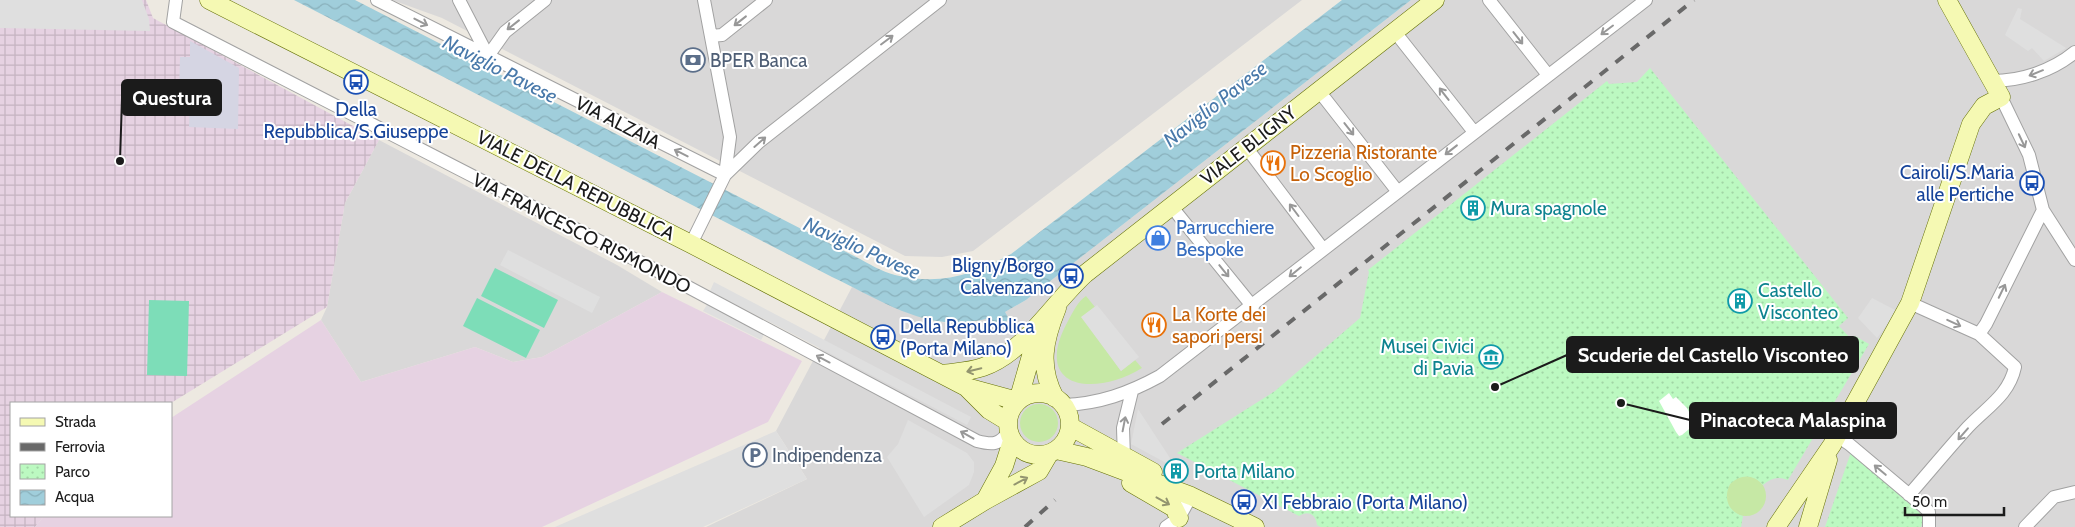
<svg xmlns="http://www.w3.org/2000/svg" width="2075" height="527" font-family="Cabin,sans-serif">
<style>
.residential{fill:#d9d8d8}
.industrial{fill:url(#industrial-grid)}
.railway{fill:#e6d2e2}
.grass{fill:#c6e8a5}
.park{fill:url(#park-dots)}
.pitch{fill:#7dddb8}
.parking{fill:#dfdfdf}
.plaza{fill:#d5d5e3}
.water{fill:url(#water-waves)}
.pier{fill:#fff}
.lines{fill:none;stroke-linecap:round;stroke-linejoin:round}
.street-casing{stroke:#a2a2a2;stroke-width:14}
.secondary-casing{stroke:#647005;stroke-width:19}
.street{stroke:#fff;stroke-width:12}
.secondary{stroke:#f5f9b3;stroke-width:18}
.rail{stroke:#696969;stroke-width:4;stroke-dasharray:10 10;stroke-linecap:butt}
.oneway{stroke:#989898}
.oneway2{stroke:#93956f}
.labels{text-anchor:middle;stroke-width:4;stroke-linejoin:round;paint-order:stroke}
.service-label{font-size:19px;fill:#4e5e75;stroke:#fff;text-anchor:start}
.transit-label{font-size:19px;fill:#164399;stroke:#fff;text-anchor:end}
.street-label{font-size:19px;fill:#1b1b1b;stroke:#fff}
.food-label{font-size:19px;fill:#c56008;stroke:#fff;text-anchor:start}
.culture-label{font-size:19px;fill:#0d838f;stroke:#fff;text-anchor:start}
.shop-label{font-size:19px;fill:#366cbe;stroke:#fff;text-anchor:start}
.water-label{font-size:20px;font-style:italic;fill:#4979aa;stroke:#fff}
.leader{fill:none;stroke:#1b1b1b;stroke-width:2}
.callout-dot{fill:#1b1b1b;stroke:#fff;stroke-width:2}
.callout{fill:#1b1b1b;stroke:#1b1b1b;stroke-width:2}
.callout-label{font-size:20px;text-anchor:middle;font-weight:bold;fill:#fff}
</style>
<defs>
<pattern id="industrial-grid" width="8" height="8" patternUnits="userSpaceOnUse" patternTransform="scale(1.25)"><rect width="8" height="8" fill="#e6d2e2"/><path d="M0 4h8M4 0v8" fill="none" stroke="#c5b4c1"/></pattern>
<pattern id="park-dots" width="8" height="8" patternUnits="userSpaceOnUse" patternTransform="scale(1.25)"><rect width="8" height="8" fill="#bcf9c1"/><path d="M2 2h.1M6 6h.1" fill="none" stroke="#a1d5a5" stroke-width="1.8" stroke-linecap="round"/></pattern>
<pattern id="water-waves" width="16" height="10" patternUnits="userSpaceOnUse" patternTransform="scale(1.25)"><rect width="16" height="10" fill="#a0cedb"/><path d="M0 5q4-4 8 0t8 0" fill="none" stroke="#89b0bb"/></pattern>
</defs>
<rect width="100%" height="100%" fill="#ede9e1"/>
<path class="residential" d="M392,0h910l-329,251 -31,6 -37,-1 -463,-238z
M1411,0h664v527h-1369l101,-48 -31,-48 76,-144 80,35 41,1 17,-6 6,13 9,-18 21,-12z
M379,140l238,125 45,27 -120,65 -29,5 -38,-15 -114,35 -40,-62 6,-13 18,-104z"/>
<path class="industrial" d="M0,0h146l7,18 226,122 -34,63 -18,104 -156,96h-160v113h33l-9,11h-35z"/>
<path class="railway" d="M662,292l140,69 -34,61 -226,105h-507l9,-11h127v-98l150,-98 40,62 114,-35 38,15 29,-5z"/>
<path class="grass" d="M1086,296l9,11 -13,10 39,54 14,-11 7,8c-49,30 -111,20 -74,-47 5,-9 10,-20 18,-25z
M1020 423a19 19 0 1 1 38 0a19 19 0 1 1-38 0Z
M1726 496a20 20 0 1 1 40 0a20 20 0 1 1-40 0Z"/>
<path class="park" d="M1650,68l198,250 -9,8 12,13 4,-3 14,8 -81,136c-10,-4 -17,-2 -25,5 -10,-11 -22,-11 -33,-1 -7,14 -2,28 13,32l-2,11h-420l-4,-2c-1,-11 -9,-15 -18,-9l-122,-63 98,-62 85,-73 9,-46 -1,-2 239,-189 2,3 28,-2z
M1851,452l70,62 2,6 -2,7h-96z"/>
<path class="pitch" d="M495,268l63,32 -14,28 -63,-32z
M477,298l63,32 -14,28 -63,-32z
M149,300l40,1 -2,75 -40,-1z"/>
<path class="parking" d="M0,0h142l7,19 1,12 -150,-3z
M2018,8l4,1 -2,10 46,29 -22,13 -12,-13 -4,3 -23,-16z
M508,250l92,47 -8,16 -92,-48z
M714,282l257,135 -4,8 -257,-134z
M1872,298l25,13 -20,27 -19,-20z
M708,303l57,30 -4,7 -58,-29z
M1097,305l42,52 -18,14 -40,-54z
M1138,409l32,49 -2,6 -37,-20z
M908,420l59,33 7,9v10l-5,13 -45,32 -37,-60 11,-13z
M776,431l31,48 -104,48h-148z"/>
<path class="plaza" d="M190,41l49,27 -1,61 -49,-2 1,-32h-11l1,-38h10z"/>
<path class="water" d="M294,0h61l501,257c12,6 26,15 39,18 46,11 77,0 116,-21l331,-254h69l-385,300 -21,12 4,7 -13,11 -6,-12c-60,17 -105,-16 -158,-41z"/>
<path class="pier" d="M1669,393l4,6 3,-2 11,11 8,16 -13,11 -3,1 -3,-4 -17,-31z"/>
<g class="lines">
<g class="street-casing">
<path id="street" d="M176,0l-3,22 502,258 302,161c15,4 23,4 31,-9
M377,0l348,175
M459,0l29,56
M1489,0l59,75
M1395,32l79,100
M711,36l11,-1 44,-35
M488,56l17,-24 40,-32
M1992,81c29,0 60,-10 83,-29
M1319,91l79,101
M2001,97l28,58 14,55 32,50
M1246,147l77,102
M725,175l34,-33 181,-142
M1171,206l82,101
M691,244l34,-69 5,-38 -26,-137
M1979,334l7,-10 57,-114
M1063,405c36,-1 66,-12 97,-29l486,-376
M1837,436l12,8 75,63 5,5v15
M1124,458l-1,-30 9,-37
M1909,495c20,-23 39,-46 59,-68 19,-20 41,-32 47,-60l-36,-33 -69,-31
M1166,527l13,-9 12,-22
M2025,527l29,-30 21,-5"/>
</g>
<g class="secondary-casing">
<path id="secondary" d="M209,0l482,244 275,143 52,14
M941,374c14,-2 28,-2 42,-7 41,-14 70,-64 102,-93l350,-274
M967,388l22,22 18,11
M1008 424a31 31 0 1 1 62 0a31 31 0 1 1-62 0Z
M1055,398c-17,-32 -11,-58 2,-90
M1018,401l21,-73
M1071,427l82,45
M1056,450l31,7 104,39 64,31
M1131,483l43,25 5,10
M986,499l18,-33 8,-25
M942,527l44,-27 53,-29 10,-17
M1776,527l56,-82 78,-142 61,-179 13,-18 17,-9 -54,-97
M1808,527l20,-67"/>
</g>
<use href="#street" class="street"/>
<use href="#secondary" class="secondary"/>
<path class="rail" d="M1162,424l532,-424
M1025,527l30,-27"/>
</g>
<defs><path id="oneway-shaft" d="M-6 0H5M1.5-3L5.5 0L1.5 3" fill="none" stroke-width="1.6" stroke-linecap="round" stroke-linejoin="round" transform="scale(1.25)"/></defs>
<g class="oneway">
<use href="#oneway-shaft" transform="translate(740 21) rotate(142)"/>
<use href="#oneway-shaft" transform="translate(421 22) rotate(27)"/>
<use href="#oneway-shaft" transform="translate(513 25) rotate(142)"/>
<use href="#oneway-shaft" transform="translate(1607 30) rotate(143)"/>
<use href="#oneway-shaft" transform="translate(1518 38) rotate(52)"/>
<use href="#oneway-shaft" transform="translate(887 40) rotate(-37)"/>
<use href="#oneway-shaft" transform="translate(2036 73) rotate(158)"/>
<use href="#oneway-shaft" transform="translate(1444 94) rotate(-128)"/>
<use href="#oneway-shaft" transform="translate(1349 129) rotate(52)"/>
<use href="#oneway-shaft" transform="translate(2022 141) rotate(65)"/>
<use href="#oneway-shaft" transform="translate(760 142) rotate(-41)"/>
<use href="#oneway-shaft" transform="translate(1451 150) rotate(142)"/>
<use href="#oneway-shaft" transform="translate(681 153) rotate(-153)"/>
<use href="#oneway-shaft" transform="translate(1294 210) rotate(-127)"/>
<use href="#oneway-shaft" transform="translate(1224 271) rotate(51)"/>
<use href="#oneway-shaft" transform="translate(1295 272) rotate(141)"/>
<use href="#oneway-shaft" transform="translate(2002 291) rotate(-64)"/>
<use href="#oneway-shaft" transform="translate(1954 323) rotate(25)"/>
<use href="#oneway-shaft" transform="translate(823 359) rotate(-152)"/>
<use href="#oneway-shaft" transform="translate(1124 424) rotate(-79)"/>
<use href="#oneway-shaft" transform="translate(1963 434) rotate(131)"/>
<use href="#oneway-shaft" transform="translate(967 435) rotate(-151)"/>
<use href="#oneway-shaft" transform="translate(1880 470) rotate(-140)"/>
</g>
<g class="oneway2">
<use href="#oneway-shaft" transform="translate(974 370) rotate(167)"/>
<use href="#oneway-shaft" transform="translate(1021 481) rotate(-28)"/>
<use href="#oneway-shaft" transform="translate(1163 501) rotate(29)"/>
</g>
<defs>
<g id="bank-ring" transform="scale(1.25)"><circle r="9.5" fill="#fff" stroke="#5c6f8a" stroke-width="1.5"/><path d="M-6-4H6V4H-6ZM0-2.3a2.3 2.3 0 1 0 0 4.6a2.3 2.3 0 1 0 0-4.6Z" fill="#5c6f8a"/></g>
<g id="bus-ring" transform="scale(1.25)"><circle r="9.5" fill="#fff" stroke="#1a4fb4" stroke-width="1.5"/><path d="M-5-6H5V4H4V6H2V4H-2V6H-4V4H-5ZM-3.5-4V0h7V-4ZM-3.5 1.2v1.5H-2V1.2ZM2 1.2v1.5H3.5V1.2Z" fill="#1a4fb4"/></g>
<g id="restaurant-ring" transform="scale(1.25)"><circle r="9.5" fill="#fff" stroke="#e8710a" stroke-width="1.5"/><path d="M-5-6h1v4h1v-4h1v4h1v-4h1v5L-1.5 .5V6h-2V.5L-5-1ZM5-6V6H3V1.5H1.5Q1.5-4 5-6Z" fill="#e8710a"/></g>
<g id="building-ring" transform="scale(1.25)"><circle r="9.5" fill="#fff" stroke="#0f9aa8" stroke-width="1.5"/><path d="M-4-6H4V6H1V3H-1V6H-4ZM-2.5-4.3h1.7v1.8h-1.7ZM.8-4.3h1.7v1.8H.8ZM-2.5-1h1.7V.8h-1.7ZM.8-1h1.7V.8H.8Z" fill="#0f9aa8"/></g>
<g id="shop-ring" transform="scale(1.25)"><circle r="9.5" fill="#fff" stroke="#3f7fe0" stroke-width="1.5"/><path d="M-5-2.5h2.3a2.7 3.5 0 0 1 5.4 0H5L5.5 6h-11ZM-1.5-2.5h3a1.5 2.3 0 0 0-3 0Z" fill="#3f7fe0"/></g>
<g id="museum-ring" transform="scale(1.25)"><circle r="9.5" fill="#fff" stroke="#0f9aa8" stroke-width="1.5"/><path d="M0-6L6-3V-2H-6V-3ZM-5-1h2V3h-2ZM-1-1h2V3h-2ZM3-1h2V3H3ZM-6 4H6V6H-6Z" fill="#0f9aa8"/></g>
<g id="parking-ring" transform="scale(1.25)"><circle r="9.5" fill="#fff" stroke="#5c6f8a" stroke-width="1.5"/><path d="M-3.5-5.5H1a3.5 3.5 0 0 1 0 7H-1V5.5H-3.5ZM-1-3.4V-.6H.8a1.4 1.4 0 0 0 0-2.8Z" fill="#5c6f8a"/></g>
</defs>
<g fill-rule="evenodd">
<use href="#bank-ring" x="693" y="60"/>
<use href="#bus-ring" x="356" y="82"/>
<use href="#restaurant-ring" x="1273" y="163"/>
<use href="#bus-ring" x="2032" y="183"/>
<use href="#building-ring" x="1473" y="208"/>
<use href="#shop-ring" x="1158" y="238"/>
<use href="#bus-ring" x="1071" y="276"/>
<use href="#building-ring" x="1740" y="301"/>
<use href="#restaurant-ring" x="1154" y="325"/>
<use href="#bus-ring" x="883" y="337"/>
<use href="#museum-ring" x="1491" y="357"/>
<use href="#parking-ring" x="755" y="455"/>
<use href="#building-ring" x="1176" y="471"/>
<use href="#bus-ring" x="1244" y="502"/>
</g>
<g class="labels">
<g class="service-label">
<text x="710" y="67">BPER Banca</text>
<text x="772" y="462">Indipendenza</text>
</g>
<g class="transit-label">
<text x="356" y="116" text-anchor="middle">Della<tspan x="356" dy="22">Repubblica/S.Giuseppe</tspan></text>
<text x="2014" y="179">Cairoli/S.Maria<tspan x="2014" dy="22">alle Pertiche</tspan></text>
<text x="1054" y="272">Bligny/Borgo<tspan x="1054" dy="22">Calvenzano</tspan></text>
<text x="900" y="333" text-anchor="start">Della Repubblica<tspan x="900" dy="22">(Porta Milano)</tspan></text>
<text x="1262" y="509" text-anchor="start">XI Febbraio (Porta Milano)</text>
</g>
<g class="street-label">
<text transform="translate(618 122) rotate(27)" y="7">VIA ALZAIA</text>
<text transform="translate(1248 145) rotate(-38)" y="7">VIALE BLIGNY</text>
<text transform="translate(576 185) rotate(27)" y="7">VIALE DELLA REPUBBLICA</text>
<text transform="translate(582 233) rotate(27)" y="7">VIA FRANCESCO RISMONDO</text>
</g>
<g class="food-label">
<text x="1290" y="159">Pizzeria Ristorante<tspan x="1290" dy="22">Lo Scoglio</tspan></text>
<text x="1172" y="321">La Korte dei<tspan x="1172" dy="22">sapori persi</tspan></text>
</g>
<g class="culture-label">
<text x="1490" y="215">Mura spagnole</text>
<text x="1758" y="297">Castello<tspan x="1758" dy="22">Visconteo</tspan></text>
<text x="1474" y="353" text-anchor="end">Musei Civici<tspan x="1474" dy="22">di Pavia</tspan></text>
<text x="1194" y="478">Porta Milano</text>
</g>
<g class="shop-label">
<text x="1176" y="234">Parrucchiere<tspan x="1176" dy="22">Bespoke</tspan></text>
</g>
<g class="water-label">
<text transform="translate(500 69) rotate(27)" y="7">Naviglio Pavese</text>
<text transform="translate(1215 104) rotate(-38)" y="7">Naviglio Pavese</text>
<text transform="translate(862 248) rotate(24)" y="7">Naviglio Pavese</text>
</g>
</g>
<path class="leader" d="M120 161L122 98M1495 387L1567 355M1621 403L1690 420"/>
<g class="callout-dot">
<circle cx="120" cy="161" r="5"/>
<circle cx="1495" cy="387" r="5"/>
<circle cx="1621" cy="403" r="5"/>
</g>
<g class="callout">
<rect x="122" y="80" width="99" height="35" rx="5"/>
<rect x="1567" y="337" width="291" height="35" rx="5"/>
<rect x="1690" y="403" width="206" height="35" rx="5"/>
</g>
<g class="callout-label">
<text x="172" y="105">Questura</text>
<text x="1713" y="362">Scuderie del Castello Visconteo</text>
<text x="1793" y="427">Pinacoteca Malaspina</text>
</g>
<rect x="10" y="402" width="162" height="115" fill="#ffffff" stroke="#a4a4a4"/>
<rect x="20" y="418" width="25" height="8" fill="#f5f9b3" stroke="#a4a4a4"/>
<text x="55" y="427" font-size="15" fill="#1b1b1b">Strada</text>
<rect x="20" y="443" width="25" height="8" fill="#696969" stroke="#a4a4a4"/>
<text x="55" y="452" font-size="15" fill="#1b1b1b">Ferrovia</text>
<rect x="20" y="464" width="25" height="15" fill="url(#park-dots)" stroke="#a4a4a4"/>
<text x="55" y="477" font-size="15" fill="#1b1b1b">Parco</text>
<rect x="20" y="490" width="25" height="15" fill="url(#water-waves)" stroke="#a4a4a4"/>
<text x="55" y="502" font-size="15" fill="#1b1b1b">Acqua</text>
<path d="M1905 507v8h99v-8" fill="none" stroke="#1b1b1b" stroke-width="2.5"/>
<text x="1912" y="507" font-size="15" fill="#1b1b1b" stroke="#ffffff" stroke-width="4" paint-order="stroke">50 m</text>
</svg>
